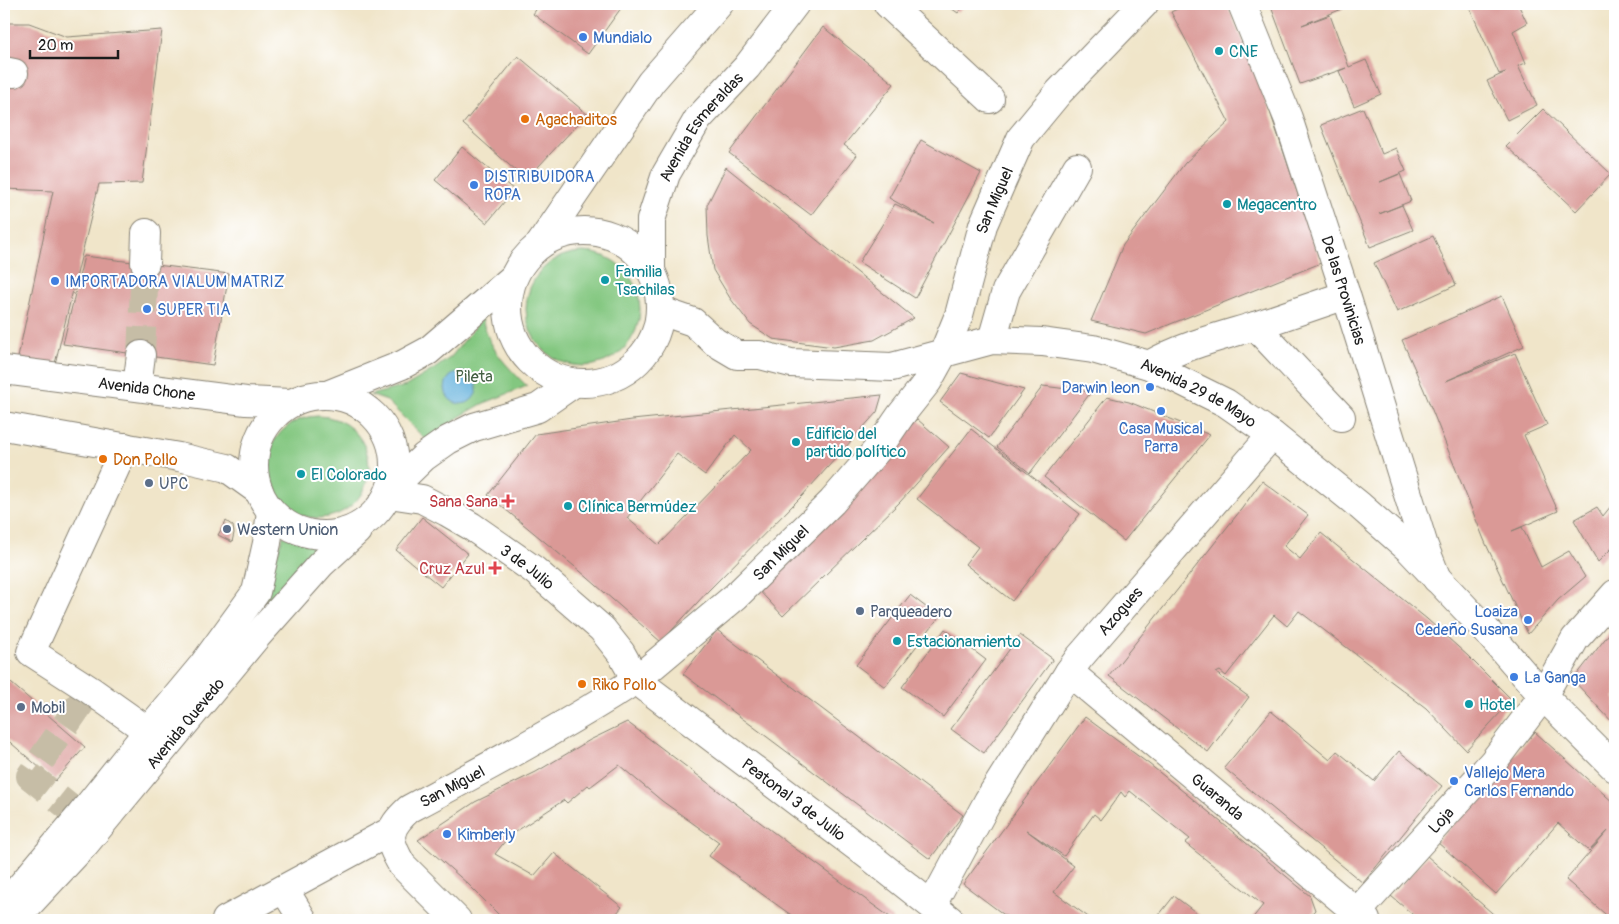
<svg xmlns="http://www.w3.org/2000/svg" width="1619" height="924" font-family="Pangolin,sans-serif">
<style>
.green{fill:#83c780;stroke:#50724e}
.water{fill:#63b1dc;stroke:#40667c}
.building{fill:#da9996;fill-rule:evenodd}
.lines{fill:none;stroke-linecap:round;stroke-linejoin:round}
.minor-tunnel{stroke:#c6bda6;stroke-width:28;stroke-dasharray:28 14;stroke-linecap:butt}
.minor-casing{stroke:#868072;stroke-width:30}
.major-casing{stroke:#868072;stroke-width:30}
.minor{stroke:#fff;stroke-width:28}
.major{stroke:#fff;stroke-width:28}
.shop-dot{fill:#3f7fe0;stroke:#fff;stroke-width:2}
.culture-dot{fill:#0f9aa8;stroke:#fff;stroke-width:2}
.food-dot{fill:#e8710a;stroke:#fff;stroke-width:2}
.service-dot{fill:#5c6f8a;stroke:#fff;stroke-width:2}
.health-dot{fill:#e0444e;stroke:#fff;stroke-width:2}
.labels{text-anchor:middle;stroke-width:4;stroke-linejoin:round;paint-order:stroke}
.shop-label{font-size:16px;fill:#366cbe;stroke:#fff;text-anchor:start}
.culture-label{font-size:16px;fill:#0d838f;stroke:#fff;text-anchor:start}
.food-label{font-size:16px;fill:#c56008;stroke:#fff;text-anchor:start}
.street-label{font-size:16px;fill:#1c1c1c;stroke:#fff}
.park-label{font-size:16px;fill:#456044;stroke:#fff}
.service-label{font-size:16px;fill:#4e5e75;stroke:#fff;text-anchor:start}
.health-label{font-size:16px;fill:#be3a42;stroke:#fff;text-anchor:end}
</style>
<rect width="100%" height="100%" fill="#fff"/>
<filter id="ink" filterUnits="userSpaceOnUse"><feTurbulence type="fractalNoise" baseFrequency=".02" numOctaves="2"/><feDisplacementMap in="SourceGraphic" scale="10" xChannelSelector="R" yChannelSelector="G"/><feConvolveMatrix kernelMatrix="1 2 1 2 8 2 1 2 1" color-interpolation-filters="sRGB"/></filter>
<filter id="wash" filterUnits="userSpaceOnUse"><feTurbulence type="fractalNoise" baseFrequency=".0096" numOctaves="4" result="noise"/><feDisplacementMap in="SourceGraphic" scale="20" xChannelSelector="R" yChannelSelector="G"/><feGaussianBlur stdDeviation="1.12" result="paint"/><feColorMatrix in="noise" values="0 0 0 0 0 0 0 0 0 0 0 0 0 0 0 0 0 1.4 0 .05"/><feComposite in="paint" operator="in"/></filter>
<g filter="url(#wash)">
<rect width="100%" height="100%" fill="#f0e5c9"/>
<path class="green" d="M526 309a57 57 0 1 1 114 0a57 57 0 1 1-114 0Z
M482,318c7,31 23,46 45,68l-45,18 -23,13 -30,26 -42,-42 -17,-6 36,-9 28,-17 17,-12z
M267 467a51 51 0 1 1 102 0a51 51 0 1 1-102 0Z
M283,536l34,11 -44,47 -263,318 254,-318z"/>
<path class="water" d="M445 388a16 16 0 1 1 32 0a16 16 0 1 1-32 0Z"/>
<g id="blocks">
<path class="building" d="M540,4h84l-36,50 -55,-40z
M945,4h20l-7,9z
M1187,4h35l7,5 34,82 58,172 -175,71 -55,-13 32,-76 62,-82 44,-41 -58,-110z
M1270,4h70l2,5 -40,16 28,-10 19,52 17,-7 15,34 -27,12 -15,-35 7,-3 -46,16z
M1468,4h50l9,19 -14,8 13,32 -8,3 19,39 -30,15 -20,-39 19,-9 -7,2z
M4,23h25l38,14 95,-7 -20,153 -43,1 -47,192 -37,-4 38,-181 -49,-2z
M823,27l71,57 -50,61 13,10 -46,60 -82,-62z
M518,56l69,58 -61,66 -63,-56z
M1363,108l19,46 14,-6 10,23 -26,11 20,-8 11,27 -32,13 23,-9 11,25 -43,17 -49,-122z
M1543,109l68,65 -35,37 -70,-65z
M921,140l60,33 -66,125 -56,-36 36,-58 39,19 -45,-25z
M462,147l52,43 -27,33 -52,-43z
M726,167l188,151 -40,22 -40,7 -61,-8 -23,-15 -20,-26 -17,-28 -5,-34 -1,-31z
M1433,236l23,49 -59,27 -23,-49z
M84,256l145,18 -16,91 -150,-21z
M1502,296l22,50 -78,35 69,-28 32,72 -23,10 34,76 -46,20 10,-4 19,40 28,-16 16,26 -27,23 -30,34 -43,-92 -61,-152 -22,-50z
M961,373l63,17 -35,48 -49,-36z
M1043,386l48,6 -61,81 -33,-26z
M882,395l-5,17 -75,84 -94,95 -47,51 -81,-71 -92,-76 48,-61 96,-14zM735,435l16,15 -92,95 -32,-27 50,-64 28,21z
M1107,397l22,5 81,33 -86,106 -80,-64z
M917,419l32,28 -49,55 -117,114 -30,-32 115,-111z
M971,429l109,85 -68,87 -47,-37 13,-17 -61,-48z
M1262,481l46,34 -24,31 16,13 21,-26 106,86 41,37 44,44 -46,50 -40,-42 -127,-97 -12,15 -13,-11 -48,61 -6,-5 -4,2 33,24 -41,55 -99,-76 131,-165z
M1615,501v44l-17,17 -24,-42 23,-13 6,9z
M422,517l46,37 -27,33 -45,-37z
M226,521l7,5 1,7 -2,9 -14,-7z
M910,595l29,22 -54,70 -29,-22z
M1615,626v99l-42,-45z
M945,629l41,31 -43,57 -41,-30z
M717,630l246,185 -33,44 -247,-185z
M1020,635l33,24 -69,94 -33,-24z
M4,677l81,70 -30,34 -51,-44z
M1271,711l59,49 7,-9 37,30 25,-30 43,35 -79,97 -139,-115z
M1085,717l64,47 61,49 100,83 5,14 -9,10h-55l12,-15 -78,-62 5,-4 -60,-48 -5,6 -4,-5 -20,28 -7,-6 -30,42 -38,-26 48,36 -20,26 37,27 -2,1h-78l-48,-36z
M627,722l162,122 105,76h-96l-89,-64 10,-14 -57,-41 -43,-36 -29,22 -2,-2 -21,18 -3,-3 -55,36 -14,18 39,22 20,-23 68,54 -11,13h-107l-36,-36 -50,-44 57,-38 61,-30 54,-32z
M1535,732l80,72v116h-3l-46,-40 42,-49 -19,20 -31,-28 -62,71 -59,-52z
M1427,856l73,64h-81l-28,-24z
M1174,896l32,24h-51z"/>
</g>
</g>
<g filter="url(#ink)">
<use href="#blocks" fill-opacity="0" stroke="#868072" stroke-width="1"/>
<g class="lines">
<path class="minor-tunnel" d="M141,355l4,-92
M80,816l-50,-40 60,-86"/>
<g class="minor-casing">
<g id="minor">
<path d="M888,4l102,95"/>
<path id="s1" d="M1242,4l46,114 58,177 78,251 13,33"/>
<path d="M4,71l10,2"/>
<path d="M145,263l1,-30"/>
<path d="M1255,326l86,91"/>
<path d="M992,340l14,-49 71,-124"/>
<path d="M1149,365c33,-19 70,-28 106,-39 30,-10 61,-21 91,-31"/>
<path d="M137,386l4,-31"/>
<path d="M125,447l-94,205 59,38 58,41"/>
<path id="s2" d="M1069,672l297,248"/>
<path d="M284,889l19,31"/>
<path id="s3" d="M932,905l56,-104 81,-129 10,-14 193,-223"/>
<path d="M226,920l165,-89"/>
<path id="s4" d="M950,920l-77,-61 -237,-179 100,-84 96,-94 45,-52 24,-35 27,-34 15,-27 16,-39 24,-90 38,-87 38,-46 85,-88"/>
<path id="s5" d="M1350,920l143,-158 50,-66 32,-57 40,-45"/>
</g>
</g>
<g class="major-casing">
<g id="major">
<circle cx="584" cy="307" r="76"/>
<path d="M541,243l110,-161 68,-78"/>
<path id="s6" d="M651,269v-49l15,-46 32,-55 49,-52 48,-63"/>
<path id="s7" d="M661,311l32,11 22,20 22,13h23l31,8 101,4 100,-27 50,2 51,7 56,16 77,38 46,32 88,71 50,44 75,79 58,67 72,72"/>
<path id="s8" d="M4,370l242,31 44,2"/>
<circle cx="324" cy="465" r="70"/>
<path d="M327,395l75,-30 26,-14 85,-73"/>
<path d="M4,426l175,31 48,11 32,23"/>
<path d="M392,488l32,-31 24,-17 26,-13 64,-19 36,-25"/>
<path id="s9" d="M389,494l33,5 25,13 24,14 63,44 68,59 19,24 15,27c-73,47 -150,88 -227,129 -23,21 -22,30 -7,56l55,55"/>
<path d="M5,905l75,-89 68,-85 55,-66 53,-73 11,-49 4,-32"/>
<path id="s10" d="M14,920l71,-76 172,-208 64,-72 36,-33 1,-4"/>
</g>
</g>
<use href="#minor" class="minor"/>
<use href="#major" class="major"/>
</g>
</g>
<g class="shop-dot">
<circle cx="583" cy="37" r="5"/>
<circle cx="474" cy="185" r="5"/>
<circle cx="55" cy="281" r="5"/>
<circle cx="147" cy="309" r="5"/>
<circle cx="1150" cy="387" r="5"/>
<circle cx="1161" cy="411" r="5"/>
<circle cx="1528" cy="620" r="5"/>
<circle cx="1514" cy="677" r="5"/>
<circle cx="1454" cy="781" r="5"/>
<circle cx="447" cy="834" r="5"/>
</g>
<g class="culture-dot">
<circle cx="1219" cy="51" r="5"/>
<circle cx="1227" cy="204" r="5"/>
<circle cx="605" cy="280" r="5"/>
<circle cx="796" cy="442" r="5"/>
<circle cx="301" cy="474" r="5"/>
<circle cx="568" cy="506" r="5"/>
<circle cx="897" cy="641" r="5"/>
<circle cx="1469" cy="704" r="5"/>
</g>
<g class="food-dot">
<circle cx="525" cy="119" r="5"/>
<circle cx="103" cy="459" r="5"/>
<circle cx="582" cy="684" r="5"/>
</g>
<g class="service-dot">
<circle cx="149" cy="483" r="5"/>
<circle cx="227" cy="529" r="5"/>
<circle cx="860" cy="611" r="5"/>
<circle cx="21" cy="707" r="5"/>
</g>
<g class="health-dot">
<path d="M505.5 493.5h5v5h5v5h-5v5h-5v-5h-5v-5h5z"/>
<path d="M492.5 560.5h5v5h5v5h-5v5h-5v-5h-5v-5h5z"/>
</g>
<g class="labels">
<g class="shop-label">
<text x="593" y="43">Mundialo</text>
<text x="484" y="182">DISTRIBUIDORA<tspan x="484" dy="18">ROPA</tspan></text>
<text x="65" y="287">IMPORTADORA VIALUM MATRIZ</text>
<text x="157" y="315">SUPER TIA</text>
<text x="1140" y="393" text-anchor="end">Darwin leon</text>
<text x="1161" y="434" text-anchor="middle">Casa Musical<tspan x="1161" dy="18">Parra</tspan></text>
<text x="1518" y="617" text-anchor="end">Loaiza<tspan x="1518" dy="18">Cedeño Susana</tspan></text>
<text x="1524" y="683">La Ganga</text>
<text x="1464" y="778">Vallejo Mera<tspan x="1464" dy="18">Carlos Fernando</tspan></text>
<text x="457" y="840">Kimberly</text>
</g>
<g class="culture-label">
<text x="1229" y="57">CNE</text>
<text x="1237" y="210">Megacentro</text>
<text x="615" y="277">Familia<tspan x="615" dy="18">Tsachilas</tspan></text>
<text x="806" y="439">Edificio del<tspan x="806" dy="18">partido político</tspan></text>
<text x="311" y="480">El Colorado</text>
<text x="578" y="512">Clínica Bermúdez</text>
<text x="907" y="647">Estacionamiento</text>
<text x="1479" y="710">Hotel</text>
</g>
<g class="food-label">
<text x="535" y="125">Agachaditos</text>
<text x="113" y="465">Don Pollo</text>
<text x="592" y="690">Riko Pollo</text>
</g>
<g class="street-label">
<text dy="6" stroke="none"><textPath href="#s6" startOffset="156">Avenida Esmeraldas</textPath></text>
<text dy="6" stroke="none"><textPath href="#s4" startOffset="1008">San Miguel</textPath></text>
<text dy="6" stroke="none"><textPath href="#s1" startOffset="304">De las Provinicias</textPath></text>
<text dy="6" stroke="none"><textPath href="#s8" startOffset="144">Avenida Chone</textPath></text>
<text dy="6" stroke="none"><textPath href="#s7" startOffset="565">Avenida 29 de Mayo</textPath></text>
<text dy="6" stroke="none"><textPath href="#s4" startOffset="588">San Miguel</textPath></text>
<text dy="6" stroke="none"><textPath href="#s9" startOffset="159">3 de Julio</textPath></text>
<text dy="6" stroke="none"><textPath href="#s3" startOffset="350">Azogues</textPath></text>
<text dy="6" stroke="none"><textPath href="#s10" startOffset="261">Avenida Quevedo</textPath></text>
<text transform="translate(452 786) rotate(-28)" y="6">San Miguel</text>
<text dy="6" stroke="none"><textPath href="#s2" startOffset="194">Guaranda</textPath></text>
<text transform="translate(794 799) rotate(37)" y="6">Peatonal 3 de Julio</text>
<text dy="6" stroke="none"><textPath href="#s5" startOffset="135">Loja</textPath></text>
</g>
<g class="park-label">
<text x="474" y="382">Pileta</text>
</g>
<g class="service-label">
<text x="159" y="489">UPC</text>
<text x="237" y="535">Western Union</text>
<text x="870" y="617">Parqueadero</text>
<text x="31" y="713">Mobil</text>
</g>
<g class="health-label">
<text x="498" y="507">Sana Sana</text>
<text x="485" y="574">Cruz Azul</text>
</g>
</g>
<rect width="1619" height="924" fill="none" stroke="#fff" stroke-width="20"/>
<path d="M30 50v8h88v-8" fill="none" stroke="#1c1c1c" stroke-width="2.5"/>
<text x="38" y="50" font-size="15" fill="#1c1c1c" stroke="#ffffff" stroke-width="4" paint-order="stroke">20 m</text>
</svg>
